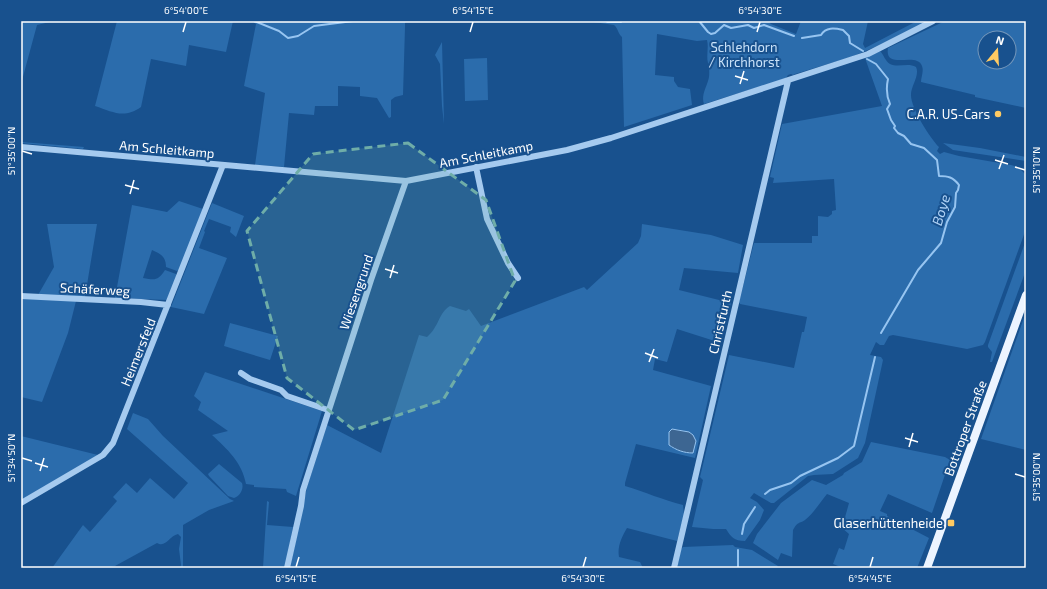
<svg xmlns="http://www.w3.org/2000/svg" width="1047" height="589" font-family="'Exo 2',sans-serif">
<style>
.green{fill:#2b6cac;fill-rule:evenodd}
.water{fill:#3d6692;stroke:#97c5f1}
.lines{fill:none;stroke-linecap:round;stroke-linejoin:round}
.stream{stroke:#97c5f1;stroke-width:2}
.minor{stroke:#a5caef;stroke-width:6}
.major{stroke:#ecf4ff;stroke-width:8}
.marked{fill:#6fada8;fill-opacity:0.2;stroke:#6fada8;stroke-width:3;stroke-dasharray:8 5;stroke-linejoin:round}
.ticks{fill:none;stroke:#fff;stroke-width:1.5}
.poi-dot{fill:#ffca62;stroke:#18518e;stroke-width:1.5}
.labels{text-anchor:middle;stroke-width:4;stroke-linejoin:round;paint-order:stroke}
.park-label{font-size:13px;fill:#cbe3fa;stroke:#18518e}
.poi-label{font-size:13px;fill:#fff;stroke:#18518e;text-anchor:end}
.street-label{font-size:13px;fill:#fff;stroke:#18518e}
.water-label{font-size:14px;font-style:italic;fill:#b1d3f6;stroke:#18518e}
.neatline{fill:none;stroke:#fff;stroke-width:1.5}
.ticks-label{font-size:10px;text-anchor:middle;fill:#fff}
</style>
<rect width="100%" height="100%" fill="#18518e"/>
<path class="green" d="M21,21h33l-17,4 -16,59z
M117,21h116l-7,31 -37,-7 -3,21 -35,-7 -10,48c-17,12 -28,5 -46,-1z
M252,21h155l-2,2v4l-2,68 -8,2 -4,3v17l-2,1 -12,-20 -17,-2v-9l-22,-1v20h-23l-1,9 -25,-2 -5,54 -29,-2 10,-72 -21,-7 12,-62z
M587,21h181l3,3 25,10 5,-13h67l-5,23 2,4 52,-27h11l-53,26 -24,10 -56,17 -2,1 -2,-1 -3,1 -2,3 -8,3 -74,23c-3,-8 2,-16 4,-23 2,-5 1,-12 1,-17l-1,-1c-2,-8 1,-15 -1,-23l-10,1 -40,-7 -2,41 19,2v4l4,6 12,2 2,16 -68,22 -2,-90c-4,-3 -4,-9 -8,-12z
M945,21h81v87l-51,-11v-2l-54,-13c0,-5 3,-11 1,-16 -5,-15 -38,5 -34,-18zM985,38h24v24h-24z
M442,42l2,82 -2,-18 -2,-42 -5,-9z
M880,51c4,4 5,10 10,13 9,4 18,-2 26,3 4,8 -5,19 -5,27 -1,13 19,44 28,53l-2,4 3,3 4,-2 15,4 52,9 7,2 8,8v54l-41,113 -2,3 -16,4 -74,-14 -4,1 -5,9h-4l-4,-3 -6,13 11,2 2,3 -18,83 -7,15 -25,16 -19,1 -6,1 -34,27h-3l-17,-10 -4,5 7,4 7,8 -4,10 -15,21c-11,0 -14,-4 -19,-12h-13l-21,-2 11,-47 -3,-3 29,-122 65,13 8,-36h2l3,-15 -67,-13 -1,-2 15,-59h58v-7h6v-20l10,1 4,-3v-3l4,-1 -2,-31 -61,4 1,-5 -4,-1 12,-53 100,-18 -17,-48z
M487,58l1,42 -23,1 -1,-42z
M21,142l63,5 -1,2 -62,-6z
M943,143l37,5 46,9v4l-73,-11z
M179,201l24,8 -24,61 -2,1 -11,-4c0,-10 -5,-13 -14,-17l-9,28c12,2 15,3 22,-8l11,4v3l-9,23 -52,-2 17,-93 35,7z
M212,203l32,13 -8,21 -6,-5 1,-5 -22,-8 -5,12 1,1 -6,16 28,10 -23,56 -33,-7z
M47,224h50l-12,73 -47,-2 16,-28z
M642,224l69,11 32,10 -5,28 -54,-5 -5,22 52,13 -10,40 -44,-14 -10,33 -12,-3 -2,11 58,16 -16,72 -59,-14 -11,39v3c20,6 38,14 58,19l1,10 -7,26 -50,-13c-5,8 -10,19 -8,29l21,5 3,6h-353l17,-81 20,-62 54,28 38,-118 8,2c12,-10 12,-25 23,-31l16,5 3,-2 12,17 103,-39 3,3 51,-47 3,-7zM676,429l13,3 6,6 -4,15 -16,-4 -4,-2z
M1026,240v30l-34,92h-2l2,-10 -4,-5v-2z
M21,297l55,4 -8,32 -26,69 -21,-5z
M1026,312v138l-45,-11z
M230,323l48,13 -8,24 -46,-14z
M205,372l117,39 -26,85 -9,-4 -1,-3 -32,-2v-2l-8,-1c-4,-22 -19,-35 -34,-49l16,-4 -30,-21 3,-8 -7,-6z
M133,413l15,6 15,17 67,63 4,2 -25,9 -26,15v43h-3l1,-3 -2,-16 2,-12 -3,-3c-9,2 -12,14 -21,9l-42,23 -8,2h-55l31,-43 7,7 27,-31 -4,-4 13,-14 11,10 13,-15 24,21 14,-16 -61,-54z
M21,436l77,19 -77,45z
M871,442l74,15 5,3 -18,53 -44,-19 -8,17 7,3v2l42,22 -12,30h-74l-10,-4 6,-16 5,2 5,-16 -7,-6 7,-25 -22,-9c-6,7 -14,20 -22,26 -6,4 -7,1 -12,10l-1,27 -11,-4 -3,7 -25,-17 4,-9 24,-31 31,-23 14,5 17,-10 1,-2 18,-11z
M219,464l23,19c2,6 -2,13 -8,15l-6,-2 -19,-20 -1,-2z
M267,501l2,1 -2,23 26,2 -8,41h-22z
M733,545l2,2 17,3 26,16 -1,2h-100l4,-19 2,-2z"/>
<path class="water" d="M672,429l17,3 4,3 3,6 -3,12c-9,0 -17,-3 -24,-8v-13z"/>
<g class="lines">
<path class="stream" d="M254,21l25,10 9,7 10,-2 16,-10 39,-5
M606,21l2,1h13
M662,21h11
M699,21l9,11 3,2 4,-1 9,-8 7,3 17,-3 6,3 10,-3 30,11
M802,38l19,-3c5,-8 13,-7 22,-5l6,6 1,7 13,8
M867,59l9,5 12,15c-2,9 -2,16 2,25l-3,5 4,11 4,6 -1,2 4,5 6,3 7,8 13,4 13,12 2,16c9,0 14,1 20,9l-1,5 -2,3 -1,14 -8,15 -6,21 -23,27 -37,63
M765,494l5,-4 21,-7 9,-7 38,-18 16,-12 21,-89
M742,534l2,-10 11,-17
M738,568v-18"/>
<path class="minor" d="M21,147l385,34 161,-31 44,-12 257,-84 65,-33
M476,167l11,52 21,44 10,15
M21,296l120,6 27,3
M241,373l9,6 31,11 6,6 41,14
M21,503l82,-48 10,-12 110,-278
M287,568l14,-62 2,-16 68,-210 35,-99
M674,568l114,-487"/>
<path class="major" d="M927,568l99,-273"/>
</g>
<path class="marked" d="M408,143l78,57 29,81 -72,119 -89,30 -67,-52 -40,-147 66,-77z"/>
<path class="ticks" d="M183,32l3,-10M470,32l3,-10M757,32l3,-10M735,76l13,4M740,84l4,-13M22,151l10,3M995,160l13,4M1015,167l10,3M999,169l5,-14M125,185l14,4M130,194l4,-14M385,269l13,4M390,278l4,-13M645,353l13,5M649,362l5,-13M905,438l13,4M909,447l4,-14M22,458l10,3M35,463l13,4M40,471l4,-13M1015,474l10,3M296,567l3,-10M583,567l3,-10M870,567l3,-10"/>
<g class="poi-dot">
<circle cx="998" cy="114" r="4"/>
<rect x="947" y="519" width="8" height="8" rx="2"/>
</g>
<g class="labels">
<g class="park-label">
<text x="744" y="52">Schlehdorn<tspan x="744" dy="15">/ Kirchhorst</tspan></text>
</g>
<g class="poi-label">
<text x="990" y="119">C.A.R. US-Cars</text>
<text x="943" y="528">Glaserhüttenheide</text>
</g>
<g class="street-label">
<text transform="translate(167 149) rotate(5)" y="5">Am Schleitkamp</text>
<text transform="translate(486 154) rotate(-11)" y="5">Am Schleitkamp</text>
<text transform="translate(95 289) rotate(3)" y="5">Schäferweg</text>
<text transform="translate(356 292) rotate(-71)" y="5">Wiesengrund</text>
<text transform="translate(720 322) rotate(-77)" y="5">Christfurth</text>
<text transform="translate(138 352) rotate(-68)" y="5">Heimersfeld</text>
<text transform="translate(965 428) rotate(-70)" y="5">Bottroper Straße</text>
</g>
<g class="water-label">
<text transform="translate(941 210) rotate(-73)" y="5">Boye</text>
</g>
</g>
<rect width="1047" height="589" fill="none" stroke="#18518e" stroke-width="44"/>
<g transform="translate(997 50) rotate(18)"><circle r="19" fill="#18518e" stroke="#7497bb"/>
<path d="M0-3L7 15L0 10L-7 15Z" fill="#ffca62"/>
<text y="-6" font-size="11" font-weight="bold" text-anchor="middle" fill="#ffffff">N</text>
</g>
<rect x="22" y="22" width="1003" height="545" class="neatline"/>
<g class="ticks-label">
<text x="186" y="14">6°54'00"E</text>
<text x="473" y="14">6°54'15"E</text>
<text x="760" y="14">6°54'30"E</text>
<text transform="translate(11 151) rotate(-90)" y="4">51°35'00"N</text>
<text transform="translate(1036 170) rotate(-90)" y="4">51°35'10"N</text>
<text transform="translate(11 458) rotate(-90)" y="4">51°34'50"N</text>
<text transform="translate(1036 477) rotate(-90)" y="4">51°35'00"N</text>
<text x="296" y="582">6°54'15"E</text>
<text x="583" y="582">6°54'30"E</text>
<text x="870" y="582">6°54'45"E</text>
</g>
</svg>
